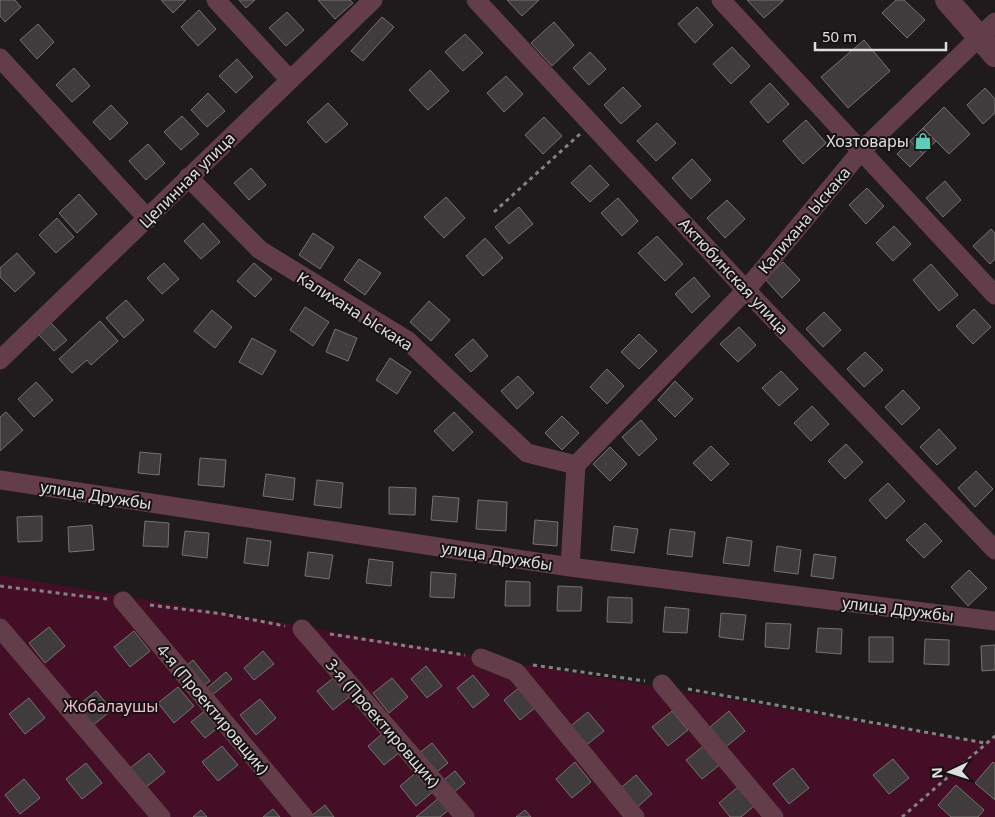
<svg xmlns="http://www.w3.org/2000/svg" width="995" height="817" font-family="'Noto Sans',sans-serif">
<style>
.green{fill:#440f26}
.building{fill:#403c3d;stroke:#767273}
.lines{fill:none;stroke-linecap:round;stroke-linejoin:round}
.path{stroke:#858283;stroke-width:3;stroke-dasharray:4 4;stroke-linecap:butt}
.minor{stroke:#633d4a;stroke-width:19}
.tertiary{stroke:#633d4a;stroke-width:24}
.labels{text-anchor:middle;stroke-width:4;stroke-linejoin:round;paint-order:stroke}
.poi-label{font-size:16px;fill:#e0ddde;stroke:#161213;text-anchor:end}
.street-label{font-size:16px;fill:#e0ddde;stroke:#161213}
.park-label{font-size:16px;fill:#f1bece;stroke:#161213}
</style>
<rect width="100%" height="100%" fill="#1f1b1c"/>
<path class="green" d="M0,575l985,168 -20,19 30,-26v81h-995z"/>
<path class="building" d="M0,0h15l6,7 -16,15 -5,-6z
M161,0h25l-13,13z
M239,0h16l-9,8z
M318,0h32l3,3 -18,16z
M507,0h32l-17,16z
M747,0h36v1l-19,17z
M896,0h8l21,20 -18,18 -25,-25z
M697,7l16,18 -18,18 -17,-19z
M199,10l17,19 -18,17 -17,-19z
M287,12l17,18 -18,16 -17,-18z
M382,17l12,10 -31,34 -12,-10z
M554,22l20,23 -22,21 -21,-23z
M38,24l16,18 -17,17 -17,-19z
M465,34l18,19 -20,18 -18,-19z
M864,40l26,31 -42,37 -27,-31z
M732,47l18,19 -19,18 -18,-20z
M590,52l16,17 -17,16 -16,-17z
M237,59l16,18 -17,16 -17,-17z
M74,68l16,18 -18,16 -16,-17z
M430,70l19,21 -21,19 -19,-20z
M506,76l17,18 -19,18 -17,-19z
M770,83l19,21 -21,19 -18,-21z
M623,87l18,19 -20,18 -17,-19z
M985,88l10,11v14l-12,11 -16,-19z
M208,93l17,18 -18,16 -16,-17z
M328,103l20,21 -22,19 -19,-21z
M111,105l17,18 -18,17 -17,-18z
M944,107l26,27 -21,20 -26,-26z
M182,116l17,18 -18,16 -17,-18z
M544,117l18,19 -19,18 -18,-19z
M806,120l20,23 -23,21 -20,-23z
M657,123l19,20 -20,18 -19,-20z
M923,128l13,13 -13,13 -13,-13z
M910,141l13,13 -13,13 -13,-13z
M148,144l17,19 -19,17 -17,-19z
M692,159l19,21 -20,19 -19,-21z
M590,165l19,20 -19,17 -19,-19z
M251,168l15,17 -17,15 -15,-17z
M945,181l16,19 -18,17 -17,-19z
M867,188l17,18 -18,18 -17,-19z
M79,194l18,20 -20,19 -18,-20z
M446,197l19,21 -21,20 -20,-21z
M618,198l20,23 -16,15 -21,-23z
M727,200l18,19 -20,19 -18,-20z
M519,207l14,17 -24,20 -14,-17z
M57,218l17,19 -18,16 -17,-18z
M203,223l17,19 -19,17 -17,-18z
M894,226l17,18 -18,17 -17,-18z
M991,229l4,4v26l-5,5 -17,-18z
M313,233l21,14 -14,22 -21,-14z
M657,236l26,28 -18,17 -27,-28z
M485,238l18,20 -20,18 -17,-20z
M17,253l18,20 -20,19 -15,-15v-9z
M359,259l22,14 -16,22 -21,-15z
M783,262l17,18 -18,18 -17,-19z
M164,263l15,16 -17,15 -15,-16z
M254,263l18,16 -17,18 -18,-16z
M931,264l27,31 -19,16 -26,-31z
M694,277l16,19 -18,17 -17,-19z
M126,300l18,20 -20,18 -18,-20z
M429,301l21,19 -19,21 -21,-19z
M305,307l24,15 -16,24 -23,-16z
M974,309l17,18 -18,17 -17,-18z
M212,310l20,17 -17,21 -21,-17z
M824,312l17,18 -18,17 -17,-18z
M100,321l18,20 -27,24 -4,-5 -15,13 -13,-14z
M51,323l16,17 -13,11 -15,-16z
M739,327l17,18 -18,17 -18,-18z
M335,329l22,9 -9,23 -22,-9z
M639,334l18,17 -18,18 -18,-17z
M252,338l24,13 -14,24 -23,-13z
M473,339l15,17 -17,16 -16,-17z
M865,352l18,18 -19,17 -17,-18z
M390,358l21,14 -14,22 -21,-14z
M607,369l17,17 -17,18 -17,-17z
M781,371l17,18 -19,17 -17,-18z
M518,376l16,17 -17,16 -16,-18z
M675,381l18,18 -18,18 -17,-17z
M36,382l17,18 -19,17 -16,-18z
M903,390l17,18 -18,17 -17,-18z
M812,406l17,18 -18,17 -17,-18z
M6,412l17,18 -23,21v-34z
M454,412l19,20 -20,19 -19,-20z
M562,416l17,17 -17,17 -17,-17z
M641,420l16,19 -18,17 -17,-19z
M939,429l17,19 -19,17 -17,-18z
M846,444l17,18 -18,17 -17,-18z
M711,446l18,18 -18,17 -18,-18z
M610,447l17,17 -17,17 -17,-17z
M140,452l21,2 -2,21 -21,-2z
M200,458l26,2 -2,27 -26,-2z
M976,471l17,18 -18,18 -17,-19z
M266,474l29,4 -2,22 -30,-4z
M317,480l26,3 -2,25 -27,-3z
M888,483l17,18 -19,18 -17,-19z
M389,487l27,1 -1,27 -26,-1z
M433,496l26,2 -2,24 -26,-2z
M478,500l29,2 -1,29 -30,-2z
M42,516v25l-24,1 -1,-25z
M535,520l23,2 -1,24 -24,-2z
M145,521l24,2 -1,24 -25,-1z
M925,523l17,18 -18,17 -18,-18z
M92,525l2,25 -25,2 -1,-25z
M614,526l24,3 -4,24 -23,-3z
M670,529l25,3 -3,25 -25,-3z
M185,531l24,2 -2,25 -25,-3z
M727,537l25,4 -3,25 -26,-3z
M247,538l24,3 -3,25 -24,-3z
M777,546l24,4 -3,24 -24,-3z
M308,552l25,3 -4,24 -24,-3z
M814,554l22,3 -3,22 -22,-3z
M369,559l24,3 -2,24 -25,-3z
M969,570l18,18 -19,18 -17,-19z
M431,572l25,2 -2,24 -24,-1z
M506,581l24,1v24h-25z
M558,586l24,1 -1,24h-24z
M608,597l24,1v25l-25,-1z
M665,607l24,2 -2,24 -24,-1z
M721,613l25,2 -3,25 -24,-3z
M766,623l25,1 -2,25 -24,-2z
M49,627l16,19 -20,17 -16,-20z
M818,628l24,1 -1,25 -25,-2z
M134,631l16,20 -20,16 -16,-20z
M869,637h24v25h-24z
M925,639l24,1v25l-25,-1z
M995,645v25l-13,1 -1,-25z
M263,651l11,13 -20,16 -10,-12z
M193,660l17,21 -7,5 -17,-20z
M426,666l16,20 -15,12 -16,-19z
M226,672l6,7 -21,17 -5,-7z
M337,675l16,19 -20,16 -16,-19z
M473,675l16,20 -16,13 -16,-20z
M392,678l16,19 -19,16 -16,-20z
M178,687l16,19 -20,17 -16,-20z
M520,687l16,20 -16,13 -16,-20z
M96,691l16,19 -20,16 -16,-19z
M29,698l16,20 -20,16 -16,-20z
M260,699l16,19 -20,17 -16,-20z
M206,710l14,16 -15,12 -14,-16z
M672,711l16,19 -20,16 -16,-19z
M729,711l16,20 -19,16 -16,-20z
M588,712l16,19 -20,16 -16,-19z
M388,729l16,20 -20,16 -16,-19z
M432,743l16,20 -14,11 -16,-20z
M706,744l16,19 -20,16 -16,-19z
M222,746l16,19 -20,16 -16,-19z
M149,753l16,19 -20,16 -16,-19z
M893,759l16,19 -20,16 -16,-19z
M575,762l16,20 -19,16 -16,-19z
M993,762l2,2v36l-20,-17z
M86,763l16,20 -20,16 -16,-20z
M793,768l16,20 -20,16 -16,-20z
M419,770l16,20 -19,16 -16,-20z
M455,771l10,12 -13,11 -11,-12z
M636,775l16,19 -19,17 -16,-20z
M24,779l16,19 -20,16 -15,-19z
M956,785l28,25 -6,7h-27l-13,-12z
M738,787l16,19 -13,11h-11l-11,-14z
M440,797l10,12 -10,8h-24z
M325,805l9,12h-24z
M273,809l7,8h-17z
M201,810l6,7h-14z
M525,810l6,7h-15z"/>
<g class="lines">
<path class="path" d="M494,212l86,-78
M0,586l107,13
M150,605l73,9 62,12
M330,634l135,21
M533,665l112,16
M688,689l297,54
M902,817l93,-81"/>
<path class="minor" d="M216,0l74,80
M476,0l270,290 249,260
M721,0l274,295
M0,58l148,161
M188,177l72,73 147,90 120,113 49,12
M0,360l373,-360
M0,480l570,87 425,54
M570,567l6,-102 170,-175 115,-139 134,-129
M123,601l181,216
M0,628l161,189
M302,629l163,188
M481,658l35,14 119,145
M662,684l112,133"/>
<path class="tertiary" d="M947,0l48,55"/>
</g>
<defs>
<g id="shop-bare" transform="scale(1.35)"><path d="M-5-2.5h2.3a2.7 3.5 0 0 1 5.4 0H5L5.5 6h-11ZM-1.5-2.5h3a1.5 2.3 0 0 0-3 0Z" fill="#5eceb8" stroke="#161213" stroke-width="2.5" paint-order="stroke"/></g>
</defs>
<g fill-rule="evenodd">
<use href="#shop-bare" x="923" y="141"/>
</g>
<g class="labels">
<g class="poi-label">
<text x="909" y="147">Хозтовары</text>
</g>
<g class="street-label">
<text transform="translate(187 180) rotate(-45)" y="6">Целинная улица</text>
<text transform="translate(804 220) rotate(-50)" y="6">Калихана Ыскака</text>
<text transform="translate(734 276) rotate(47)" y="6">Актюбинская улица</text>
<text transform="translate(355 311) rotate(32)" y="6">Калихана Ыскака</text>
<text transform="translate(96 495) rotate(9)" y="6">улица Дружбы</text>
<text transform="translate(497 556) rotate(9)" y="6">улица Дружбы</text>
<text transform="translate(898 609) rotate(7)" y="6">улица Дружбы</text>
<text transform="translate(213 709) rotate(50)" y="6">4-я (Проектировщик)</text>
<text transform="translate(383 723) rotate(49)" y="6">3-я (Проектировщик)</text>
</g>
<g class="park-label">
<text x="111" y="712">Жобалаушы</text>
</g>
</g>
<g transform="translate(950 772) rotate(266)" stroke="#161213" stroke-width="4" paint-order="stroke">
<path d="M0-4L9 19L0 12L-9 19Z" fill="#e0ddde"/>
<text y="-8" font-size="14" font-weight="bold" text-anchor="middle" fill="#e0ddde">N</text>
</g>
<path d="M815 42v8h131v-8" fill="none" stroke="#e0ddde" stroke-width="2.5"/>
<text x="822" y="42" font-size="15" fill="#e0ddde" stroke="#161213" stroke-width="4" paint-order="stroke">50 m</text>
</svg>
